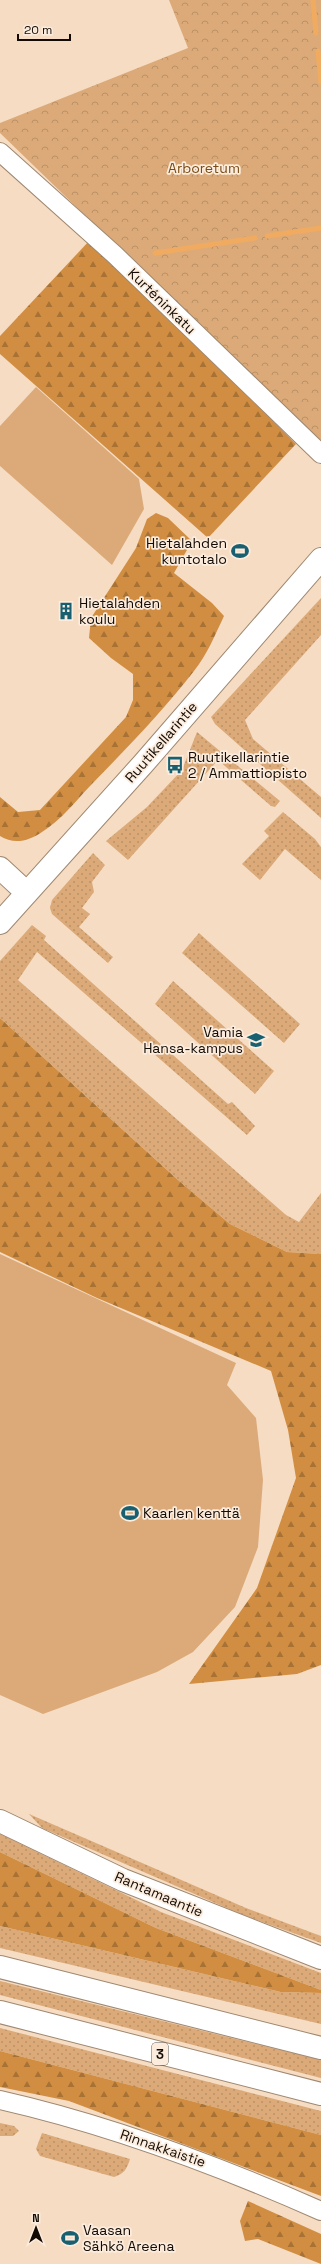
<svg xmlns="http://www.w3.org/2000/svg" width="321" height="2264" font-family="'Space Grotesk',sans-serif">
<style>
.grass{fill:url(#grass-dots)}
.forest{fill:url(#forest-firs)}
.park{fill:url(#park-crowns)}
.pitch{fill:#dbaa78}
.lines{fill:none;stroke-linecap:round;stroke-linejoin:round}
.stream{stroke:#f1ab61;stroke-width:5}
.street-casing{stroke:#9f8871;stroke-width:20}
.secondary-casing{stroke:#9f8871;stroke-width:24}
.highway-casing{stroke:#9f8871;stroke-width:24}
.street{stroke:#fff;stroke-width:18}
.secondary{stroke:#fff;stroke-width:22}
.highway{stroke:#fff;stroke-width:22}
.labels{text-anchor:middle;stroke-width:3.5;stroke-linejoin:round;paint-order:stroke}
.shield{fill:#fbecdd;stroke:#584e44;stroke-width:1}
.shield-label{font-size:13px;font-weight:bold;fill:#120a03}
.park-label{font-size:14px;fill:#7a4c15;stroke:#fbecdd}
.street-label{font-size:14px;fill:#120a03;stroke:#fbecdd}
.poi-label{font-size:14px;fill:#120a03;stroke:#fbecdd;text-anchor:start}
</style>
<defs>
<pattern id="grass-dots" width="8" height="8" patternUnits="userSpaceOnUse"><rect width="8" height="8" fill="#dbaa78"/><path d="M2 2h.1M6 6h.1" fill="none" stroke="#bb9166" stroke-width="1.8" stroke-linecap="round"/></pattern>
<pattern id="forest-firs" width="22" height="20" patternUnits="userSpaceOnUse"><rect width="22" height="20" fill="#d18e42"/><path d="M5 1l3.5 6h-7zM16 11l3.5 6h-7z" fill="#a87235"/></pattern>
<pattern id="park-crowns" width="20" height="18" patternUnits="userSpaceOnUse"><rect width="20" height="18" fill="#dbaa78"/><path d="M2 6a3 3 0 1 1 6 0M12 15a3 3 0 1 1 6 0" fill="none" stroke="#bb9166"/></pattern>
</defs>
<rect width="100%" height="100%" fill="#f6dcc3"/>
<path class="grass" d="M321,598v37l-76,85 8,19 68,58v21l-106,-94 -4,-7z
M197,732l83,69 -5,6 -4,-1 -53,-46 -90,100 -22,-19 41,-34 35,-37z
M283,812l32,27 6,8v33l-36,-31 -25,31 -18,-16 27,-28 -5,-5z
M93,853l12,12 -13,17 2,10 -12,16 8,6 -11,13 34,30 -5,6 -56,-49 -2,-6 2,-8z
M32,925l14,11 -2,4 184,164 4,-2 23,24 -8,9 -210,-183 -19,28 268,235 13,7 22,-29v61l-34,-2 -57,-28 -52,-44 -178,-162v-57z
M199,933l101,91 -16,19 -102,-90z
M173,981l101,90 -19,23 -100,-90z
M29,1814l217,94 75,28v7l-78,-28 -201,-87z
M0,1834l161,78 160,61v17l-165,-62 -156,-76z
M0,1926l281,66 40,1v31l-321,-76z
M0,1981l321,79v18l-321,-83z
M0,2028l321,83v24l-321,-84z
M0,2123l14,3 5,5 -6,5h-13z
M42,2133l88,26c-3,10 -6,15 -16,18l-74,-21 -4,-7z"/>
<path class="forest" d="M90,240l206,204 -88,94 -208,-184v-18z
M156,513l12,5 24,23 -18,32 38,30 12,13c-9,19 -17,39 -30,55 -32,41 -68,78 -104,115 -15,16 -29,34 -48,46 -13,9 -28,13 -42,4v-39l18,15 22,-2 86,-93 7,-17v-26l-22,-16 -22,-20 2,-20 45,-70 11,-29z
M0,1018l178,162 52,44 57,28 34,2v411l-24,9 -108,10 68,-96 39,-110 -8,-48 -17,-59 -174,-73 -97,-46z
M0,1852l156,76 165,62v3l-40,-1 -281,-66z
M0,2051l321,84v61l-252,-95 -69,-14z
M248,2201l73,33v30l-63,-25 -13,2 -5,-20z"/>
<path class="park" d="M169,0h152v444l-321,-311v-10l188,-75z"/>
<path class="pitch" d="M36,387l103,92 5,30 -32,56 -112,-99v-40z
M0,1254l236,109 -9,22 29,33 7,62 -5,67 -23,60 -42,45 -36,20 -114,42 -43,-19z"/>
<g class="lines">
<path class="stream" d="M313,0l3,33
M318,51l3,31
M267,236l54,-8
M155,253l100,-15"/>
<g class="street-casing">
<path id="street" d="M0,152l115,103 206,199
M0,2100c111,25 217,65 321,111"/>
</g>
<g class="secondary-casing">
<path id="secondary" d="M0,868l27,25
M0,923l143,-159 178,-205
M0,1821l123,59 198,78"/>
</g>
<g class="highway-casing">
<path id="highway" d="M0,1967l321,81
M0,2012l321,82"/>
</g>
<use href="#street" class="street"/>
<use href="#secondary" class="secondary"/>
<use href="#highway" class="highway"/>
</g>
<defs>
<g id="stadium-bare" transform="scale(1.38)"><path d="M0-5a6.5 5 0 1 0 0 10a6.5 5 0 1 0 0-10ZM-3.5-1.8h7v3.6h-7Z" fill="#186070" stroke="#fbecdd" stroke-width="2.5" paint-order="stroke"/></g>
<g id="building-bare" transform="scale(1.38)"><path d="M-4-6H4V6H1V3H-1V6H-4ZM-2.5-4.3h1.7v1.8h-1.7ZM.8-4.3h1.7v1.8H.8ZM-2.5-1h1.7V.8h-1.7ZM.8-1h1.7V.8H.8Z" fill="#186070" stroke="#fbecdd" stroke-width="2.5" paint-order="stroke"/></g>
<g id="bus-bare" transform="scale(1.38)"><path d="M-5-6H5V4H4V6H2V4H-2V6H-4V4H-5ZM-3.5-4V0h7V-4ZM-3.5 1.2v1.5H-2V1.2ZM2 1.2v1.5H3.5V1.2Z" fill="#186070" stroke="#fbecdd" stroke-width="2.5" paint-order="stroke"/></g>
<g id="school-bare" transform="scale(1.38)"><path d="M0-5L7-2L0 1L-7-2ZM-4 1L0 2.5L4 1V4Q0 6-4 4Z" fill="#186070" stroke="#fbecdd" stroke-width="2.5" paint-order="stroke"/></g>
</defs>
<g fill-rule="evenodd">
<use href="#stadium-bare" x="240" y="551"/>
<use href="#building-bare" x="66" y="611"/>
<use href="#bus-bare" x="175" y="765"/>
<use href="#school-bare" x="256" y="1040"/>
<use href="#stadium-bare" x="130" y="1513"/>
<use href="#stadium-bare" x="70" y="2238"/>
</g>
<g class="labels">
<rect class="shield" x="152" y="2043" width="16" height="22" rx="3"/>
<g class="shield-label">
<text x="160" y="2059">3</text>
</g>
<g class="park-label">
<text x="204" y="173">Arboretum</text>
</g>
<g class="street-label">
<text transform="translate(162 301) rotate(44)" y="5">Kurténinkatu</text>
<text transform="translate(161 742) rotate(-49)" y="5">Ruutikellarintie</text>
<text transform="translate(159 1894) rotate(23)" y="5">Rantamaantie</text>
<text transform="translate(163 2148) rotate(19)" y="5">Rinnakkaistie</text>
</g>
<g class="poi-label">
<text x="227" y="548" text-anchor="end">Hietalahden<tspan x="227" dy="16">kuntotalo</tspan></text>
<text x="79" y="608">Hietalahden<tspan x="79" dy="16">koulu</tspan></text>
<text x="188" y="762">Ruutikellarintie<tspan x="188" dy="16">2 / Ammattiopisto</tspan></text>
<text x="243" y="1037" text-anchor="end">Vamia<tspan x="243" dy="16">Hansa-kampus</tspan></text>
<text x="143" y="1518">Kaarlen kenttä</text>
<text x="83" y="2235">Vaasan<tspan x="83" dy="16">Sähkö Areena</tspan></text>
</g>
</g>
<g transform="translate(36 2228)" stroke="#fbecdd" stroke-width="3" paint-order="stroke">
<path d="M0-3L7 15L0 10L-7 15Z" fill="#120a03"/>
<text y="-6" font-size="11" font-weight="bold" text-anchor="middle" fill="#120a03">N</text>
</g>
<path d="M18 34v6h52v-6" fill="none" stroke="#120a03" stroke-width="2"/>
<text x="24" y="34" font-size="12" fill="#120a03" stroke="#fbecdd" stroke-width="3" paint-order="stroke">20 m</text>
</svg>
